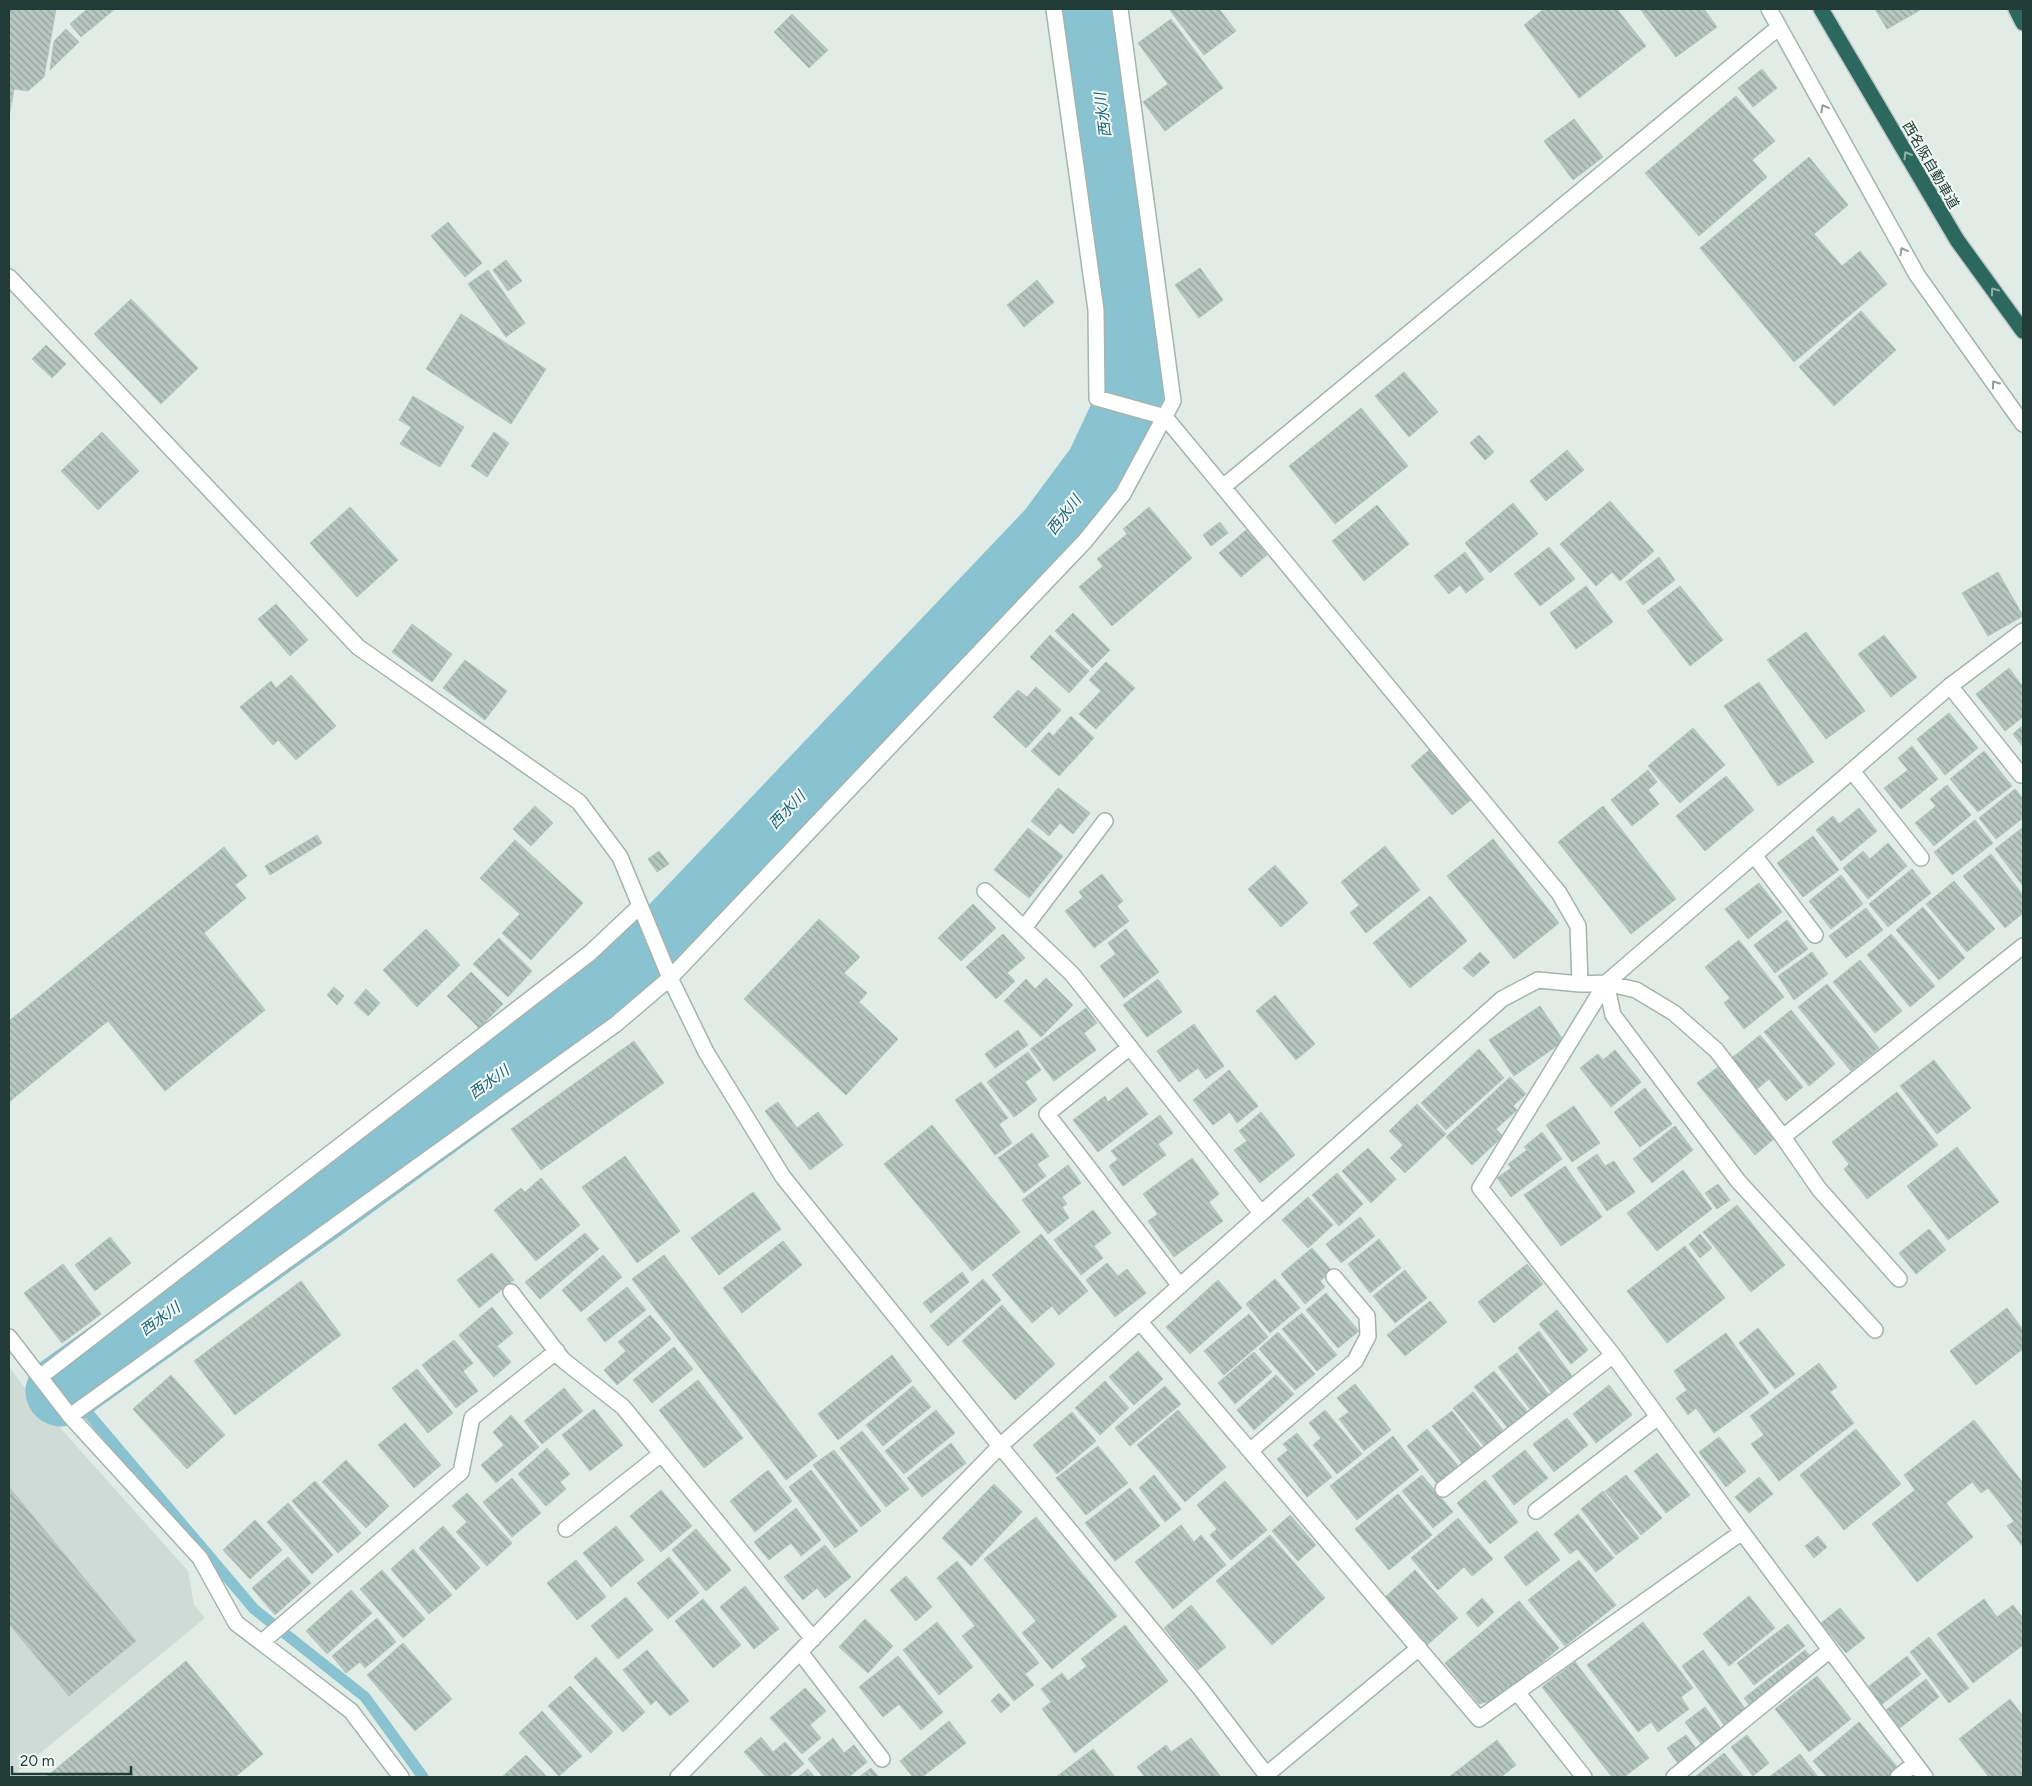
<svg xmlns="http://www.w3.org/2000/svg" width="2032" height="1786" font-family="Figtree,'Noto Sans JP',sans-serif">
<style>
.built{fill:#cfdbd6}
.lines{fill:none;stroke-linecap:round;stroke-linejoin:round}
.stream{stroke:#89c3d1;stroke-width:11}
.river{stroke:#89c3d1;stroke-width:71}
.building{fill:url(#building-back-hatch);stroke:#b4c5bf}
.service-casing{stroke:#a4b4ae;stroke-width:18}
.minor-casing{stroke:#a4b4ae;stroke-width:18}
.motorway-casing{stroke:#c1c8c7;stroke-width:18}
.service{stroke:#fff;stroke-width:15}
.minor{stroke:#fff;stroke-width:15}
.motorway{stroke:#2d685e;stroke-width:15}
.oneway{stroke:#909e9a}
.oneway2{stroke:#90b0aa}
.labels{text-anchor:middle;stroke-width:4;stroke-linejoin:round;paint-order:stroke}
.street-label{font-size:14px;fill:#213c36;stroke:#f2f8f5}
.water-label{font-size:15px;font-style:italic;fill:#1c6578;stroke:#f2f8f5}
</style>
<defs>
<pattern id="building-back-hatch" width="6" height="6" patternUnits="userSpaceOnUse" patternTransform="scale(1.25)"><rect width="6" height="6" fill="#b6c6c0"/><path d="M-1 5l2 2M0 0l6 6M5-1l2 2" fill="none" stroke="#94a29d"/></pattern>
</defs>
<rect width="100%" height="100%" fill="#e1ece7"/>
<path class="built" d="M9,1367l20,26 159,178 6,34 11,13 -194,159h-2z"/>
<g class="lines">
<path class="stream" d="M66,1387l188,222 111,88 58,80"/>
<path class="river" d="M61,1391l267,-190 260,-190 63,-57 401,-421 49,-66 27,-58 1,-77 -39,-323"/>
</g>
<path class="building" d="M9,9h47l-12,68 -16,14 -14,-2 -5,28z
M87,9h28l-34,28 -11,-13z
M1169,9h50l17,22 -32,24z
M1544,9h73l29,37 -67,52 -55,-73z
M1640,9h64l13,18 -41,30z
M1875,9h47l-35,20z
M792,14l36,36 -19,18 -35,-36z
M1171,19l52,69 -58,43 -22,-29 25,-18 -30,-41z
M66,29l13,13 -29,28 4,-29z
M1762,69l15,19 -24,19 -15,-19z
M1736,96l39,45 -23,19 15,17 -68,59 -54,-63z
M1574,119l29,38 -30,23 -29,-39z
M1809,157l39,48 -34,29 28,32 18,-15 27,33 -93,78 -94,-114z
M448,222l34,41 -17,14 -34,-41z
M506,260l16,21 -14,10 -15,-21z
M1200,268l23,32 -24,18 -24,-33z
M488,270l37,53 -19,14 -38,-53z
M1037,280l17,22 -30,25 -17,-22z
M131,299l67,69 -37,36 -67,-70z
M1861,311l35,39 -62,56 -35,-39z
M461,314l85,55 -35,55 -85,-55z
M46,345l20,19 -14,14 -20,-19z
M1404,372l34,40 -29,25 -34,-41z
M413,396l51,31 -24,40 -40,-23 11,-17 -12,-7z
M1361,408l47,58 -73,58 -46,-58z
M102,432l37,39 -41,39 -37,-39z
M494,432l15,11 -22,34 -16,-11z
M1479,435l15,17 -9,8 -15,-17z
M1567,450l17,20 -38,31 -16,-20z
M1610,501l44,50 -34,30 -8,-9 -16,14 -36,-42z
M1513,503l25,31 -48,39 -25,-30z
M1377,505l32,39 -45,37 -32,-40z
M350,507l48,53 -41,37 -47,-54z
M1149,507l43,51 -80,68 -33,-39 24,-21 -6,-7 30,-25 -4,-5z
M1220,522l8,11 -17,13 -8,-11z
M1246,530l21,25 -26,22 -22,-24z
M1549,547l26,32 -35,27 -26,-32z
M1465,552l19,27 -18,14 -6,-8 -11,9 -15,-18z
M1659,557l16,23 -32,25 -17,-23z
M1998,572l25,44 -35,20 -26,-43z
M1586,586l27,36 -37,27 -26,-36z
M1680,586l43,54 -33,26 -43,-55z
M276,604l32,36 -18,16 -32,-37z
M1073,613l37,37 -18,18 -37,-37z
M412,624l40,30 -20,28 -40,-30z
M1806,632l59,79 -39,28 -59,-79z
M1050,635l39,36 -20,22 -39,-36z
M1884,635l33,42 -26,20 -33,-43z
M465,660l42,31 -22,29 -42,-32z
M1106,662l29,26 -39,41 -17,-15 22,-23 -12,-11z
M2009,668l14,19v30l-18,14 -29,-37z
M291,675l45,51 -40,34 -18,-20 -5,5 -33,-38 31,-26 5,7z
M1759,682l55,80 -36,24 -54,-80z
M1036,687l25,23 -35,38 -33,-31 25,-27 9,7z
M1949,713l29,35 -33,27 -28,-36z
M1071,716l23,22 -35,38 -28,-25 18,-19 4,4z
M2023,725v22l-10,-13z
M1693,728l32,37 -45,38 -32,-37z
M1912,746l26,33 -37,30 -17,-21 24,-18 -10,-12z
M1429,750l42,50 -19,15 -41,-49z
M1984,751l28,35 -34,26 -28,-33z
M1648,770l9,12 -9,8 11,14 -27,22 -21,-26z
M1726,776l28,34 -49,41 -29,-35z
M1947,785l24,30 -37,31 -19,-23 21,-17 -6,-7z
M1058,788l32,25 -17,21 -13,-11 -11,13 -18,-15z
M2015,789l8,10v19l-27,21 -17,-21z
M535,806l18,17 -22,23 -18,-17z
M1603,806l73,93 -45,35 -73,-92z
M1859,808l18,23 -36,30 -25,-31 17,-14 6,8z
M1975,820l18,23 -41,32 -18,-23z
M1028,828l35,28 -34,42 -35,-28z
M2022,828l1,1v57l-28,-37z
M317,835l5,8 -52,32 -5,-9z
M1813,836l26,34 -36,27 -26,-34z
M1493,839l66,84 -45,36 -67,-83z
M515,840l68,63 -52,57 -29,-27 18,-19 -40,-36z
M1888,843l19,23 -39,33 -25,-31 20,-17 7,8z
M1385,846l35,44 -54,43 -16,-20 9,-8 -18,-23z
M224,847l23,29 -12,9 11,13 -42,35 61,77 -100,81 -57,-70 -99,81v-81z
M659,851l10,13 -12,8 -9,-13z
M1991,854l32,41v18l-18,15 -42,-52z
M1275,865l33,38 -27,24 -33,-38z
M1912,869l19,24 -43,34 -19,-23z
M1102,874l21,27 -6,5 12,15 -35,27 -29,-37 18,-14 -4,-5z
M1841,875l22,29 -32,25 -22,-28z
M1954,881l41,48 -28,23 -41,-48z
M1759,883l23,29 -34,27 -23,-30z
M1430,896l37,45 -57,47 -37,-45z
M973,904l23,24 -35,33 -23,-23z
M1923,907l42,51 -26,22 -43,-50z
M1866,908l17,22 -37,28 -17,-22z
M819,919l41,38 -16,16 23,20 -8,9 39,37 -52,56 -102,-96z
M1787,920l21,29 -33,24 -21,-28z
M426,929l34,36 -43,42 -34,-37z
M1126,929l33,43 -35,26 -24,-32 16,-12 -8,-11z
M1003,934l22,24 -18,15 8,8 -19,18 -30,-32z
M1891,934l44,52 -25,21 -43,-52z
M499,938l33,33 -24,26 -35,-33z
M1739,940l45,57 -40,32 -20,-26 6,-5 -25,-31z
M1480,952l10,10 -17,15 -10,-9z
M1812,952l16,22 -34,26 -16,-24z
M1860,960l42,51 -27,22 -42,-51z
M471,972l32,32 -24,24 -32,-32z
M1046,978l27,27 -32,32 -37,-36 22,-22 9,10z
M1158,979l24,33 -35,25 -24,-32z
M1827,984l52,64 -28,23 -53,-64z
M334,987l10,9 -7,9 -10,-10z
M366,989l14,14 -12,13 -14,-13z
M1275,995l40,49 -19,16 -40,-49z
M1540,1006l24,35 -50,35 -25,-36z
M1086,1008l11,15 -13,10 12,17 -42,31 -24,-32z
M1791,1010l44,54 -26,22 -45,-54z
M1194,1024l30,42 -18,13 -8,-11 -19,14 -22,-31z
M1018,1030l10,15 -33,23 -10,-14z
M1760,1035l43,52 -17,14 -17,-22 -12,10 -25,-31z
M634,1041l30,42 -123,87 -30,-41z
M1479,1049l25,29 -58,52 -25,-27z
M1615,1050l26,32 -30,25 -31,-39 18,-14 5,6z
M1028,1052l13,18 -16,12 12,18 -23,17 -27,-35z
M1934,1060l37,48 -34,26 -37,-48z
M1718,1067l57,71 -20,17 -58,-72z
M1229,1070l29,36 -21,17 -7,-11 -17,13 -20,-25z
M1510,1077l16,17 -13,12 4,4 -21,19 7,7 -31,29 -26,-28z
M981,1082l27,36 -9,6 13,19 -17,12 -40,-55z
M1127,1087l21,27 -50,38 -25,-32 32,-24 3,6z
M1645,1088l27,36 -32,23 -26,-35z
M1897,1092l41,53 -71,54 -23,-30 5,-5 -17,-22z
M778,1102l19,26 21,-16 25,33 -33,25 -45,-59z
M1417,1104l29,30 -41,39 -15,-15 13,-13 -14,-14z
M1574,1106l26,37 -28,19 -26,-37z
M1261,1112l34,43 -35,28 -26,-33 13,-9 -8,-10z
M1160,1115l13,18 -15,11 8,11 -43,31 -14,-20 9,-7 -7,-8z
M932,1125l88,107 -48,39 -88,-107z
M1675,1126l18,24 -41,33 -19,-24z
M1542,1132l20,27 -51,38 -14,-19 14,-10 -3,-4 19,-14 -3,-3z
M1032,1133l17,23 -12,8 9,12 -22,17 -26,-35z
M1957,1147l42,55 -51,38 -41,-54z
M1368,1148l28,31 -25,24 -29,-32z
M1597,1154l8,12 9,-5 21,31 -28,19 -30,-43z
M625,1156l55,75 -43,32 -55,-76z
M1192,1158l27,36 -10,8 14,19 -49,36 -26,-36 10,-7 -15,-20z
M1068,1165l13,18 -19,14 5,7 -5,3 7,11 -21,16 -26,-34z
M1565,1166l37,51 -41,29 -37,-51z
M1683,1170l29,39 -55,42 -30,-38z
M1337,1173l26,31 -24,22 -27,-31z
M541,1178l39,47 -44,36 -42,-51 27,-22 4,4z
M1718,1184l12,16 -13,9 -12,-16z
M753,1192l28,37 -62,46 -28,-37z
M1308,1197l25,28 -25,23 -26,-28z
M1737,1205l48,60 -34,27 -48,-60z
M1093,1210l18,23 -17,13 9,12 -22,17 -27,-35z
M1360,1217l15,19 -34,27 -15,-19z
M1929,1229l17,21 -30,24 -17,-21z
M585,1233l14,16 -59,50 -15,-17z
M1041,1234l47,57 -29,24 -7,-9 -20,17 -40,-48z
M1700,1234l12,14 -12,10 -11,-14z
M110,1237l21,26 -36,28 -20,-26z
M1379,1239l22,29 -31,25 -22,-29z
M783,1241l19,24 -60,48 -19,-25z
M1685,1246l40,52 -58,45 -40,-52z
M1312,1248l20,23 -12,10 5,6 -20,17 -24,-30z
M492,1253l22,27 -35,28 -22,-28z
M603,1255l19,22 -41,35 -19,-22z
M664,1255l153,201 -31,24 -154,-201z
M1107,1263l11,13 9,-7 19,24 -31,24 -29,-37z
M63,1264l38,50 -39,29 -38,-50z
M1527,1264l16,20 -49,39 -16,-21z
M1405,1270l22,28 -32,25 -22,-27z
M962,1272l7,10 -38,31 -8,-10z
M983,1279l18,21 -53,46 -18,-20z
M1275,1279l25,29 -30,25 -24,-29z
M1218,1280l24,28 -52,46 -24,-27z
M301,1281l40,54 -106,80 -41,-54z
M627,1287l19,23 -41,32 -18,-23z
M1326,1293l33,38 -21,17 -32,-38z
M1430,1301l17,21 -42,34 -18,-21z
M1002,1305l53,59 -40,36 -53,-59z
M492,1307l21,26 -16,13 14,16 -17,15 -35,-42z
M2007,1308l16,22v19l-47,36 -26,-34z
M1557,1310l31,40 -17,14 -32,-40z
M1302,1313l35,42 -20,16 -35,-42z
M1249,1314l19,23 -44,38 -20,-24z
M650,1315l21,24 -54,46 -13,-15 22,-19 -8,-9z
M1758,1328l37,46 -20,15 -36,-46z
M1539,1331l33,45 -21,16 -33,-44z
M1278,1332l37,42 -20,16 -36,-41z
M1726,1333l43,60 -55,40 -18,-25 -8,7 -12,-17 11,-8 -13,-19z
M454,1340l19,23 -10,8 15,20 -22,17 -34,-43z
M674,1347l19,22 -41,34 -19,-23z
M1138,1351l25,28 -29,26 -25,-28z
M1254,1352l18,20 -37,32 -17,-21z
M1517,1353l32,42 -19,14 -32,-42z
M892,1355l20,26 -74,59 -20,-26z
M1819,1363l18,24 -7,5 24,31 -75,58 -28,-37 13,-9 -14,-19z
M417,1369l36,44 -25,20 -36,-45z
M1494,1371l34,41 -20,16 -34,-41z
M171,1375l54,60 -38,34 -54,-60z
M1276,1375l18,19 -40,36 -17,-20z
M698,1380l45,58 -39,30 -45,-58z
M1105,1381l24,27 -29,27 -25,-27z
M1355,1384l36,46 -27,21 -25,-32 10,-7 -12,-14z
M1609,1385l23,30 -36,28 -23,-29z
M913,1386l18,21 -48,39 -17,-21z
M1165,1386l16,18 -51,42 -15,-18z
M564,1388l19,23 -41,33 -18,-23z
M1473,1392l31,39 -19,16 -32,-39z
M594,1409l29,36 -33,26 -28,-36z
M936,1410l19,23 -51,41 -19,-23z
M1178,1410l48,57 -41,35 -48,-57z
M1325,1410l37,44 -25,20 -24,-29 8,-7 -12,-15z
M1452,1411l30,38 -19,15 -31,-38z
M1072,1412l24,29 -39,33 -24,-29z
M511,1415l28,32 -43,36 -15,-18 23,-20 -11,-13z
M1567,1418l21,27 -34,27 -21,-28z
M1974,1420l49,63v64l-16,-21 7,-5 -26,-33 -7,5 -9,-11 -26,21 27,34 -56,45 -45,-58 43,-34 -11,-15z
M405,1423l36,42 -27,23 -36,-43z
M1427,1429l33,39 -21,18 -32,-40z
M1856,1429l45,55 -57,46 -44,-55z
M862,1431l47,58 -23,18 -46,-59z
M1297,1433l35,44 -25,20 -30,-38 11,-9 -5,-6z
M1393,1436l26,34 -62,50 -27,-34z
M1719,1437l27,34 -20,16 -27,-35z
M951,1443l15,20 -44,34 -15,-19z
M1098,1446l30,37 -42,32 -30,-37z
M547,1448l23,26 -10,8 6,7 -20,17 -28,-32z
M834,1450l47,61 -20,16 -48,-62z
M1525,1450l23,28 -34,27 -22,-29z
M1657,1453l33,42 -24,18 -32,-42z
M346,1460l43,46 -23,22 -44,-46z
M768,1470l24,31 -37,31 -25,-31z
M811,1470l47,61 -23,17 -46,-61z
M1154,1475l27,34 -16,13 -26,-34z
M1422,1475l31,37 -20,16 -31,-37z
M1626,1475l36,43 -21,17 -36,-44z
M1759,1477l14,17 -24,19 -14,-16z
M512,1478l29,35 -29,24 -29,-35z
M1485,1480l33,42 -28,22 -33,-41z
M315,1481l46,52 -23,20 -46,-52z
M1225,1481l42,49 -36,30 -21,-25 7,-6 -20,-24z
M994,1484l28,28 -51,54 -29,-28z
M9,1487l127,154 -67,55 -60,-72z
M1130,1488l30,38 -45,35 -30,-38z
M661,1490l31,36 -31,26 -31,-36z
M1603,1491l36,47 -23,17 -35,-46z
M467,1493l45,50 -25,23 -31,-34 11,-10 -15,-16z
M1398,1494l34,41 -43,35 -34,-41z
M288,1503l45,52 -21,19 -45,-52z
M796,1508l25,32 -20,16 -10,-13 -22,17 -15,-18z
M1578,1514l36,44 -18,14 -19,-23 -7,5 -16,-20z
M1290,1515l26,30 -18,16 -26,-30z
M1036,1517l81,99 -65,53 -30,-36 14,-12 -52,-62z
M1458,1518l35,41 -21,17 -8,-9 -26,23 -27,-32z
M255,1520l27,30 -32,29 -27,-29z
M1181,1525l13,17 7,-7 25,30 -53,44 -38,-47z
M443,1526l37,42 -24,22 -37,-42z
M616,1526l28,34 -33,27 -28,-34z
M696,1529l35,41 -25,21 -34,-41z
M1537,1531l23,29 -34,26 -22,-29z
M1270,1535l55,63 -53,47 -56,-64z
M1818,1536l9,11 -13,11 -9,-12z
M825,1545l26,32 -26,21 -8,-10 -14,12 -19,-23z
M413,1549l39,46 -23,19 -38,-45z
M288,1557l23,26 -36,32 -23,-27z
M669,1557l30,36 -31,26 -31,-36z
M576,1560l30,37 -29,23 -30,-37z
M1579,1560l37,45 -51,41 -37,-46z
M957,1561l82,102 -14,11 9,11 -20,16 -52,-65 13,-10 -38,-48z
M382,1570l43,49 -22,19 -43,-49z
M1415,1570l43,48 -32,28 -42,-48z
M906,1576l26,31 -16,14 -26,-31z
M745,1586l34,43 -25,20 -34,-42z
M351,1590l21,23 -45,41 -21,-23z
M1749,1596l26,32 -46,38 -26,-32z
M626,1597l27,33 -35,29 -27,-33z
M1482,1598l12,14 -16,15 -12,-14z
M703,1599l38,46 -28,23 -38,-47z
M1984,1599l13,18 16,-12 10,13v27l-50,38 -36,-49z
M1519,1601l40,47 -59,50 -21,6 -34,-41z
M1191,1605l35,42 -28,23 -34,-42z
M1840,1608l25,30 -19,15 -25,-30z
M377,1618l19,24 -31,26 -5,-6 -14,11 -14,-17z
M865,1619l28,27 -25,27 -29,-26z
M937,1622l36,45 -34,28 -36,-45z
M1643,1622l50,66 -12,9 8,12 -31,23 -7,-10 -13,10 -51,-67z
M1788,1624l17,22 -51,39 -17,-22z
M1125,1625l43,56 -93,72 -33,-44 9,-7 -10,-13 21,-16 6,8 19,-15 -6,-7z
M1929,1637l40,51 -20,15 -39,-51z
M403,1643l49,56 -37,32 -48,-56z
M647,1650l42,51 -19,15 -14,-16 -5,5 -28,-35z
M1703,1650l43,60 -22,15 -42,-59z
M1805,1650l7,8 -61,49 -7,-9z
M898,1656l45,56 -22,18 -22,-26 -16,13 -24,-30z
M1907,1656l14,18 -40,31 -13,-18z
M596,1657l49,55 -22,20 -49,-55z
M186,1661l77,93 -28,23h-189z
M1575,1662l74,96 -25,19h-12l-70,-90z
M1817,1676l34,43 -42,33 -34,-43z
M1926,1679l13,18 -39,31 -14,-18z
M570,1686l43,46 -22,21 -43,-47z
M805,1688l21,23 -16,14 11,13 -19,16 -32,-36z
M999,1693l11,12 -9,8 -10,-12z
M2010,1699l13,17v61h-34l-30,-38z
M1705,1707l17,23 -20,15 -17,-23z
M542,1711l40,45 -23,20 -40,-43z
M949,1721l17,22 -44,34h-9l-13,-16z
M1859,1722l41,48 -9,7h-64l-14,-16z
M1686,1735l12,16 -19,14 -12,-17z
M1747,1735l22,28 -16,13 -22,-29z
M761,1737l12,15 12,-10 19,22 -16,13h-22l-22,-25z
M833,1738l11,15 10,-8 13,17 -18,15h-26l-15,-18z
M1191,1738l30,39h-76l-8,-10 29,-22 5,7z
M1497,1740l19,25 -15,12h-52z
M1093,1749l22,28h-59z
M1724,1753l20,24h-49z
M1800,1754l18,23h-49z
M526,1755l21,22h-45z
M871,1768l8,9h-20z
M808,1769l7,8h-17z"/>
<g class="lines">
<g class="service-casing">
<path id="service" d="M1950,686l71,89
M1852,771l69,87
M1754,855l61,80
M1536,1511l122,-94
M800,1652l82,107
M1517,1692l67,85
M1266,1775l153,-127"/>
</g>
<g class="minor-casing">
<path id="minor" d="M1054,9l42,301 1,88 68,19 394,476 19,33 2,58
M1769,9l148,266 106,149
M9,277l349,370 221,155 41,55 50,121 36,74 77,125 217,269 200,242 68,89
M1223,487l556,-460
M985,891l87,83 189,239
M1024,928l81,-107
M1606,983l30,7 38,23 42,37 67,87 36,52 80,90
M1130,1047l-83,67 133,172
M1783,1137l240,-191
M511,1292l52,68 60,47 190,232
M1140,1322l339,397 263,-187
M9,1337l61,79 130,142 36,65 115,88 50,66
M40,1377l550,-424 50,-47
M70,1416l546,-392 54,-46 415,-437 38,-47 50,-93 -53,-392
M1250,1451l105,-90 13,-25 -1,-20 -33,-39
M1443,1489l170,-134
M566,1529l95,-75
M262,1642l199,-170 11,-54 85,-67
M678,1777l322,-331 502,-447 36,-19 42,4 26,-1 7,32 125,166 137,149
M1674,1777l156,-127
M1898,1777l16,-13
M1925,1777l-183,-245 -129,-177 -133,-167 126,-205 344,-297 73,-55"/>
</g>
<g class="motorway-casing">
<path id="motorway" d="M1821,9l136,231 66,91
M2016,9l7,14"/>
</g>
<use href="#service" class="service"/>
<use href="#minor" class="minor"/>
<use href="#motorway" class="motorway"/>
</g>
<defs><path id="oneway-chevron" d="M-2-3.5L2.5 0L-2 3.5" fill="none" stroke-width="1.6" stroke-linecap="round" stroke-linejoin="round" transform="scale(1.25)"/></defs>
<g class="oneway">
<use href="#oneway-chevron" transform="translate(1824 108) rotate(-119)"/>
<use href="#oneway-chevron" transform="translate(1903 251) rotate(-119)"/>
<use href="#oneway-chevron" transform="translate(1995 384) rotate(-126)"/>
</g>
<g class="oneway2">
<use href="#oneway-chevron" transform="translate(1907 155) rotate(-120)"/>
<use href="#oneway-chevron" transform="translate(1994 291) rotate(-126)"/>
</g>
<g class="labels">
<g class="street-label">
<text transform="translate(1931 165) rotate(60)" y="5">西名阪自動車道</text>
</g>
<g class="water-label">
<text transform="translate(1103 115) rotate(-97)" y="5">西水川</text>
<text transform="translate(1064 515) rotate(-52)" y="5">西水川</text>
<text transform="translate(787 810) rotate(-46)" y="5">西水川</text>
<text transform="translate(489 1082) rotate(-36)" y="5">西水川</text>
<text transform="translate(160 1319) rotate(-36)" y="5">西水川</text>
</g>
</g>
<rect width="2032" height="1786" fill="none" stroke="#213c36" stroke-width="20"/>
<path d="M12 1766v8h119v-8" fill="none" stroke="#213c36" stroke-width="2.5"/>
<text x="20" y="1766" font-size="15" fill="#213c36" stroke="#f2f8f5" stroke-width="4" paint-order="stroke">20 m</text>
</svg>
